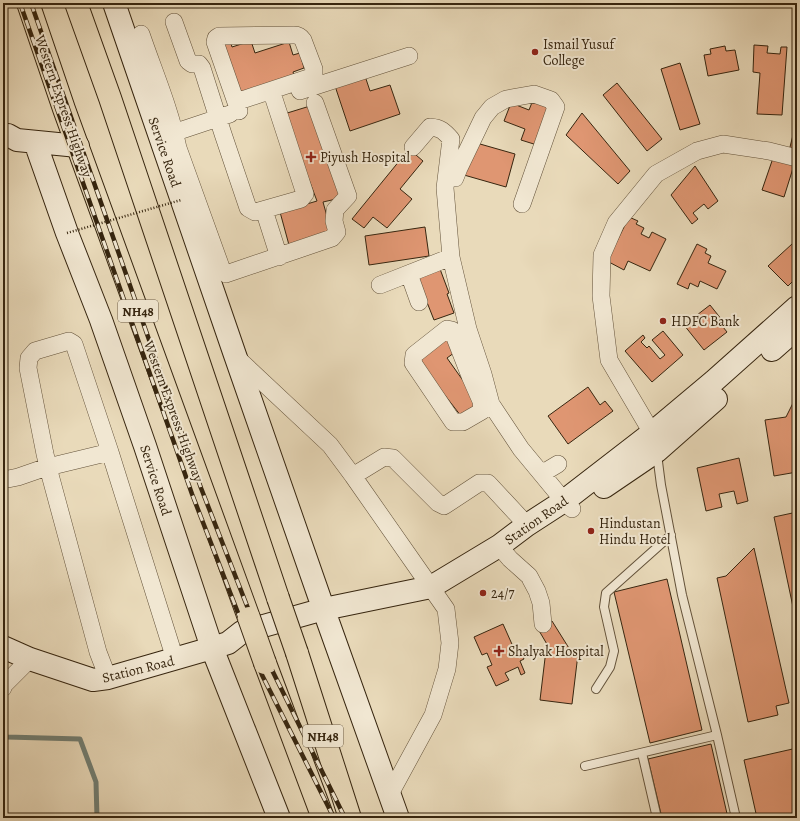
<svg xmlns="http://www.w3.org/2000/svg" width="800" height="821" font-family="Alegreya,serif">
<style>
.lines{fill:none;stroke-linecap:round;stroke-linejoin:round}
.stream{stroke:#717e73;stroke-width:5}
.building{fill:#df9672;stroke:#36250f}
.lane-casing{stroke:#63523a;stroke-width:10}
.street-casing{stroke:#63523a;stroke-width:18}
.secondary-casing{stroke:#36250f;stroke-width:24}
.highway-casing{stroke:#36250f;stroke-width:24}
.lane{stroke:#f1e7d2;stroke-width:8}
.street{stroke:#f1e7d2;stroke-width:17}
.secondary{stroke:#f1e7d2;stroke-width:22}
.highway{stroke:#e9daba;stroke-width:22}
.rail-casing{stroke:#36250f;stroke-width:4.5}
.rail{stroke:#f1e7d2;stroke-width:3;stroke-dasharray:9;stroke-linecap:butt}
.highway-bridge-casing{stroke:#36250f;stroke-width:24;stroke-linecap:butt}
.path-bridge{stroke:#36250f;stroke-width:2.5;stroke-dasharray:1 2;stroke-linecap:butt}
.highway-bridge{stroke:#e9daba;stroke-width:22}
.poi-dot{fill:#8f2418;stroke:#f1e7d2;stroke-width:1.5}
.labels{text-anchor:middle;stroke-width:4;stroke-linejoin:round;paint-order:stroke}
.shield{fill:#f1e7d2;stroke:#6e5f4a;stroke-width:1}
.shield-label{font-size:13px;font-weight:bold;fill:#36250f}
.poi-label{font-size:14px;fill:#36250f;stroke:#f1e7d2;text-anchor:start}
.street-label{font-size:14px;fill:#36250f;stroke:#f1e7d2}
</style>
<rect width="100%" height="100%" fill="#e9daba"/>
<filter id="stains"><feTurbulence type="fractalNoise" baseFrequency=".005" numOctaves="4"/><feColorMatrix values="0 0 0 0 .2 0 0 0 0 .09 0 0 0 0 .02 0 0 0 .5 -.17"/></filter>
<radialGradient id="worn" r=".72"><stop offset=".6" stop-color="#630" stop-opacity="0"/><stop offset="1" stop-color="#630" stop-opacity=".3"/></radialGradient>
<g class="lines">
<path class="stream" d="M3,732l4,5 73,2 16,43 1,36"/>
</g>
<path class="building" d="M230,40l2,7 19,-6 4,12 34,-11 4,13 7,-2 4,15 -11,4 2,6 -59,19 -17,-54z
M754,45l14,1 -1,7 13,1 1,-7h6l-5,68 -25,-1 3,-41 -7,-1z
M725,46l1,5 9,-1 4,20 -31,6 -4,-21 7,-1 -1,-5z
M680,63l20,61 -20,6 -19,-61z
M365,76l5,15 20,-6 10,29 -50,17 -15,-45z
M617,83l45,56 -15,12 -44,-56z
M533,100l18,7 -14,38 -16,-5 4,-11 -21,-8 7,-18 18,7z
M310,106l35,91 -22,5 5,18 5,12 -44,13 -9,-33 37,-11 -33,-87z
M582,113l48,58 -12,13 -52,-49z
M797,119v34l-8,-2z
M473,142l42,12 -9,33 -42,-12z
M409,149l14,12 -23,28 12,10 -25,29 -14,-11 -9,11 -12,-9z
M773,158l21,7 -10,32 -22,-7z
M695,166l23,35 -10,8 -4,-5 -11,9 5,6 -6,5 -21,-29z
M629,217l9,4 -2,3 8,4 -3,6 8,4 3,-6 14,7 -16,32 -22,-10 -4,9 -17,-9z
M425,227l4,29 -60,9 -4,-29z
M697,244l10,5 -2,4 6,3 -3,7 18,8 -9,18 -17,-8 -2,6 -8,-4 -2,6 -11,-5z
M792,244l5,6v27l-9,9 -20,-20z
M440,269l9,24 -2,1 7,19 -20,7 -17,-43z
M710,305l12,15 -3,2 8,10 -23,18 -20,-25z
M663,331l20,24 -31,27 -27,-31 18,-16 2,3 -4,4 6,6 2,-2 11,13 5,-4 -13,-15z
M447,335l11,15 -11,8 32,45 -18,13 -45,-58z
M588,387l12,18 5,-4 8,10 -45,33 -20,-28z
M797,395v77l-23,4 -9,-56 21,-3z
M739,458l9,43 -11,3 -3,-13 -15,3 3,13 -16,4 -9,-43z
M797,512v114l-23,-109z
M754,548l35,155 -13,3 2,9 -30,7 -31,-144 9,-2z
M667,579l35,151 -52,13 -36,-151z
M552,621l20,32 6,1 -6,50 -32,-4 6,-50 5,1 -13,-22z
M503,624l12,27 5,-2 4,10 -4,2 5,12 -4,2 -3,-8 -13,6 4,7 -13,6 -9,-19 5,-2 -5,-12 -5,2 -8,-18z
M711,744l17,74h-66l-14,-59z
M797,748v70h-40l-13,-58z"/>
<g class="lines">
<g class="lane-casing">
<path id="lane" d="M657,454l4,31 21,110 35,140 19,83
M596,689l14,-22 4,-16 -10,-44 2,-14 65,-58
M642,753l15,65
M585,766l132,-31"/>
</g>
<g class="street-casing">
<path id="street" d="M174,22l14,39 4,3h7l3,4 21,66 25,74 7,4 46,-13 4,-5 -31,-95
M141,34c13,38 29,75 37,114l44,122 4,4 106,-36 5,-6 -3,-11 1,-11 13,-14 -33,-93
M300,91l109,-35
M236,102l75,-25 3,-2v-6l-11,-29c-2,-3 -5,-5 -9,-5l-75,1 -3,2 -1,4 24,69
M164,136l66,-22
M413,147l17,-20c11,1 14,4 21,12l-6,49 6,69 17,72 15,45 8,30 30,45 43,52 8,8
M447,177l8,1 4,-10 24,-50 9,-11 14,-8 28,-5 17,6 5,7 -34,97
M264,210l15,47
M409,274l10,28
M380,285l71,-28
M235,356l95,89 23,31 93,133 4,34 -3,26 -14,46 -43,79
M470,376l-18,-46 -5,-1 -33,26 -1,8 40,59h10l19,-11 -1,-10 -11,-25 13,-2
M655,445l-3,-12 -43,-73 -8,-64 1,-41 14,-32 40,-49 41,-23 26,-7 46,7 28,7
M540,472l8,-2 10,-6
M353,476l31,-19 9,1 45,45 6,3 35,-23h9l39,42
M3,480l15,-3 26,-9 66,-16 65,207
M499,546l11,13 19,17 8,15 4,12 2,21
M108,678l-10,-26 -49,-181 -4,-17 -17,-86 1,-10 6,-7 34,-10 5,3 36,108
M3,688l1,-3 26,-26"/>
</g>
<g class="secondary-casing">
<path id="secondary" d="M114,3l121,352 92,264 71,199
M3,136l5,-1 9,5 61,6
M35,142l32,91 34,87 44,126 67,202 67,170
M772,350l25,-22
M604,487l53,-36 59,-52
M3,647l27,12 63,21 15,-2 104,-30 16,-5 14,-11 82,-23 107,-22 68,-41 28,-21 37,-24 88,-68 62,-52 83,-74"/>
</g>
<g class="highway-casing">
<path id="highway" d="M28,3l36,106 185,509
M76,3l34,95 168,500
M297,653l53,165
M265,663l58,155"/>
</g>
<use href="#lane" class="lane"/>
<use href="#street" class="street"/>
<use href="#secondary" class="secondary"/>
<use href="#highway" class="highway"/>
<g class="rail-casing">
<path id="rail" d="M20,3l172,491 70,181 72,143
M31,3l170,485 71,182 73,148"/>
</g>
<use href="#rail" class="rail"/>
<g class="highway-bridge-casing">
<path id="highway-bridge" d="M278,598l19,55
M249,618l16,45"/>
</g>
<path class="path-bridge" d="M67,233l114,-33"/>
<use href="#highway-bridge" class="highway-bridge"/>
</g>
<g class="poi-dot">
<circle cx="535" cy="52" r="4"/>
<path d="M309 151h4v4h4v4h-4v4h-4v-4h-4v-4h4z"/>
<circle cx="663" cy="321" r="4"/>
<circle cx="591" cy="531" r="4"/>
<circle cx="483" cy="593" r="4"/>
<path d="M497 645h4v4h4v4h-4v4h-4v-4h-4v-4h4z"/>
</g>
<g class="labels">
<g class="shield">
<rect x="118" y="300" width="40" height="22" rx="3"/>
<rect x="303" y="725" width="40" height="22" rx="3"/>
</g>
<g class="shield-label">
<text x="138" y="316">NH48</text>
<text x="323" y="741">NH48</text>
</g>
<g class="poi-label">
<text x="543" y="49">Ismail Yusuf<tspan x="543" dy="16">College</tspan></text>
<text x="320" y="162">Piyush Hospital</text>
<text x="671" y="326">HDFC Bank</text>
<text x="599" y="528">Hindustan<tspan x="599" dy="16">Hindu Hotel</tspan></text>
<text x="491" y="598">24/7</text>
<text x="508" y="656">Shalyak Hospital</text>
</g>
<g class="street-label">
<text transform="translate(64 106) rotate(71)" y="5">Western Express Highway</text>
<text transform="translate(165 152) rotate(71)" y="5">Service Road</text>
<text transform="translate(174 411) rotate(70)" y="5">Western Express Highway</text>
<text transform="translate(156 480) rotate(72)" y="5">Service Road</text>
<text transform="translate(536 520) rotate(-35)" y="5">Station Road</text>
<text transform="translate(138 669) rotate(-14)" y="5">Station Road</text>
</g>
</g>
<rect width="800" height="821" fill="none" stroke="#e9daba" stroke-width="16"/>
<rect x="4" y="4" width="792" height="813" fill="none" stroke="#36250f" stroke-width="2"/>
<rect x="8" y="8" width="784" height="805" fill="none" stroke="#36250f"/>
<rect width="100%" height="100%" filter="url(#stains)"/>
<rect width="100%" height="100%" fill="url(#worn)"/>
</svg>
